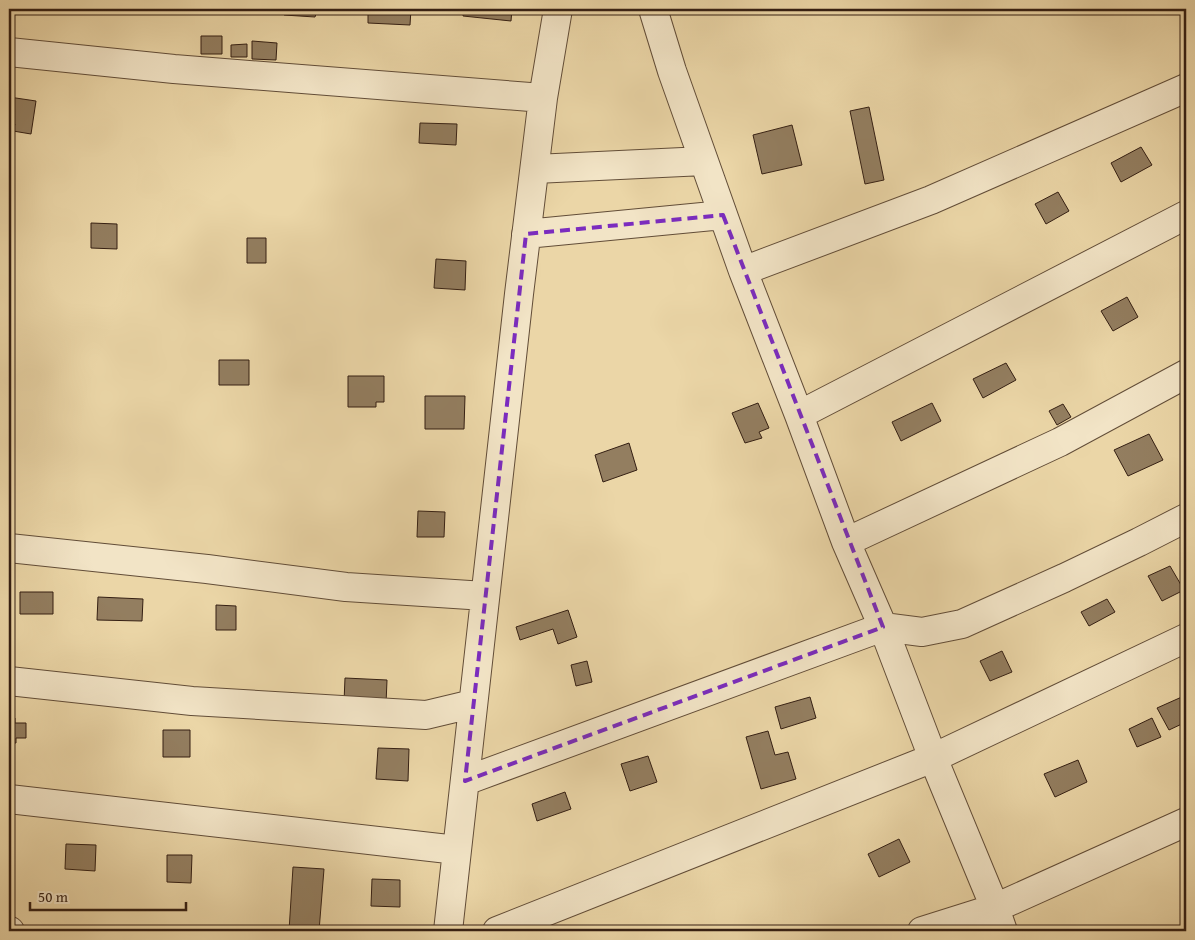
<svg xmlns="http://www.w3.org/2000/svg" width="1195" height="940" font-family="'Gentium Book Plus',serif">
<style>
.building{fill:#937e60;stroke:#341f13}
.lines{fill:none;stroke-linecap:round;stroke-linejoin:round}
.minor-casing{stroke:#624d38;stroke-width:30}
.minor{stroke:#f2e4c6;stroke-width:28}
.marked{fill:none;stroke:#7b2cbf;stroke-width:4;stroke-dasharray:10 6;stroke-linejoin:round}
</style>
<rect width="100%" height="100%" fill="#ebd6a7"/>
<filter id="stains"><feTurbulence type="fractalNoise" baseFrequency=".004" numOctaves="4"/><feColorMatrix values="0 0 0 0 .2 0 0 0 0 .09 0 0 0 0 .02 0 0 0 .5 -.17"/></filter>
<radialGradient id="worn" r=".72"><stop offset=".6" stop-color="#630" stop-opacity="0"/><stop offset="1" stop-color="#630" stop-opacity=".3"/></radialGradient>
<path class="building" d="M284,9h43l-1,5h-10l-1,3 -31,-2z
M368,9h43l-1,16 -42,-2z
M464,9h48l-1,12 -48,-5z
M201,36h21v18h-21z
M252,41l25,2 -1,17 -24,-1z
M247,44v13h-16v-12z
M9,97l27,4 -5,33 -18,-3 2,-7h-6z
M869,107l15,73 -19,4 -15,-73z
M420,123l37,1 -1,21 -37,-2z
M792,125l10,40 -40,9 -9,-39z
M1141,147l11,18 -31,17 -10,-19z
M1058,192l11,19 -23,13 -11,-20z
M9,208h5l-1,17h-4z
M91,223l26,1v25l-26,-1z
M247,238h19v25h-19z
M436,259l30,2 -1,29 -31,-2z
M1127,297l11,20 -25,14 -12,-20z
M219,360h30v25h-30z
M1006,363l10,17 -33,18 -10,-19z
M348,376h36v26h-8v5h-28z
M425,396h40l-1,33h-39z
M758,403l11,25 -10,4 3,6 -17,5 -13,-30z
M932,403l9,18 -40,20 -9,-19z
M1063,404l8,13 -14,8 -8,-14z
M1149,434l14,26 -35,16 -14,-26z
M629,443l8,27 -34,12 -8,-27z
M418,511l27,1 -1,25h-27z
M1170,566l14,24 -22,11 -14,-25z
M20,592h33v22h-33z
M98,597l45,2 -1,22 -45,-1z
M1107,599l8,13 -26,14 -8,-14z
M216,605l20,1v24h-20z
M568,610l9,27 -19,7 -5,-15 -33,11 -4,-13z
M1002,651l10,21 -22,9 -10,-20z
M587,661l5,21 -16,4 -5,-21z
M345,678l42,2 -1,24 -42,-2z
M1184,696l2,5v21l-17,8 -12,-22z
M810,697l6,21 -35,11 -6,-22z
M9,718h6v5h11v15h-10v5h-7z
M1152,718l9,19 -24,10 -8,-18z
M163,730h27v27h-27z
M768,731l7,24 13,-3 8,27 -35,10 -15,-52z
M378,748l31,1 -1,32 -32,-2z
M648,756l9,26 -27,9 -9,-27z
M1078,760l9,22 -32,15 -11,-23z
M565,792l6,17 -34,12 -5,-17z
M899,839l11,23 -31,15 -11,-23z
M66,844l30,1 -1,26 -30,-2z
M167,855h25l-1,28 -24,-1z
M293,867l31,2 -5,62h-30z
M372,879l28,1v27l-29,-1z"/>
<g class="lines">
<g class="minor-casing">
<path id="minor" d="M653,9l19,62 71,200 56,144 47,127 37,85 50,131 62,150 8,23
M9,52l165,17 369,29
M535,169l169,-8
M526,234l197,-19
M743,271l188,-71 255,-112
M799,415l387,-200
M846,542l214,-100 126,-68
M9,548l198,21 139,18 139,9
M9,681l183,20 234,14 46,-11
M465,781l418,-154 39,5 40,-8 102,-46 75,-36 47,-24
M9,799l448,51
M9,931h1
M448,931l71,-637 24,-196 15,-89
M497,931l436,-173 253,-120
M922,931l73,-23 191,-86"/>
</g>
<use href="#minor" class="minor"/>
</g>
<path class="marked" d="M723,215l160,412 -418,154 61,-547z"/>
<rect width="1195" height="940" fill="none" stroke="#ebd6a7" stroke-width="30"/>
<rect x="10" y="10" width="1175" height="920" fill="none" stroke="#341f13" stroke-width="2.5"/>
<rect x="15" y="15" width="1165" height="910" fill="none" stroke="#341f13"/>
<path d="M30 902v8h156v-8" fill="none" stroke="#341f13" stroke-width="2.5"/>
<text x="38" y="902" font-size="15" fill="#341f13" stroke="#f2e4c6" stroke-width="4" paint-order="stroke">50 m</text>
<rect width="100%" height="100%" filter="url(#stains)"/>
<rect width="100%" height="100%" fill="url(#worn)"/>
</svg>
